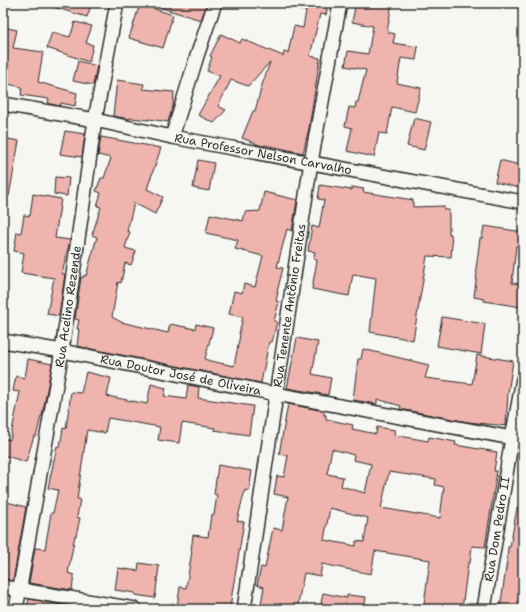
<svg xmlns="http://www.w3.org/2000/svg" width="526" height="612" font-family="'Shantell Sans',sans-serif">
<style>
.building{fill:#efb4ad;stroke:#2b2b2b;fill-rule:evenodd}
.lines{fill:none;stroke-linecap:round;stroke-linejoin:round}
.minor-casing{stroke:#2b2b2b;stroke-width:16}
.minor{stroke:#f6f6f2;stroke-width:13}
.labels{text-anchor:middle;stroke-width:3;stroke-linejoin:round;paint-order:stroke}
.street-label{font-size:12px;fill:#2b2b2b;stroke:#f6f6f2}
</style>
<rect width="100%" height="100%" fill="#f6f6f2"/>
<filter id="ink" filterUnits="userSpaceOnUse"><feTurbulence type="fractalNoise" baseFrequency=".025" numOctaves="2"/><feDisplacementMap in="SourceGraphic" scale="8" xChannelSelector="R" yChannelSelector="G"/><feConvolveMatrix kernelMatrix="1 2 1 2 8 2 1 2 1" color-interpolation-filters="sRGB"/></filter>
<g filter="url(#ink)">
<path class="building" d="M51,3h41l-5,14 -37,-11z
M155,3h52l-6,17 -46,-14z
M293,3h35l-2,12 -6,-1 -10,42 10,2 -11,70 -6,25 -38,-8 -1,1h-2l-20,-8 11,-27h2l7,-26 8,-23 -22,24 -17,-6 -13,26 8,4 -12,13 -16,-8 22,-39 -13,-5 5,-14 -2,-1 11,-22 19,9 2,-4 41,17 1,-4 4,1 6,-27 9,2 3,-17 -14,-3z
M356,3h36l-5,29 8,2 -2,9 25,4 -2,13 -15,-2 -4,25 24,5 -6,24 -23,-5 -5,27 -8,-1 -5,24 -27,-6 5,-23 -7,-2 4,-19 6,1 1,-6h2l8,-32 -21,-4 3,-15 20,3 5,-28 -21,-4z
M140,4l33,11 -10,33 -34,-10z
M75,22l17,4 -6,17 7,2 -4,17 -42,-14 5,-16 18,5z
M3,27l14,3 -4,18 30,4 -5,30 39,11 -2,13 -14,-3 -1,3 -9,-2 -3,-1 1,-4 -28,-4 1,-8 -19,-4z
M78,61l19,5 -4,19 -20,-4z
M117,80l27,4 -1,5 31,3 -1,14 -5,16 -19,-3v1l-19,-2v1l-17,-3z
M414,118l17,4 -7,28 -17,-4z
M65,131l20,3 -3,23 -22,-3z
M101,137l60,11 -14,41 16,8 -8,17 -21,-11 -7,28 3,1 -5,16 11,3 -5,14 -6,-2 -4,20 -3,-1 -6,35 9,5 47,11 2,-9 25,5 1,-5 17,4 -8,31 5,2 24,5 6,-31 -1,-1 4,-17 -14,-3 5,-23 8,2 2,-9 11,3 8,-31 -28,-7 3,-9 -32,-7 4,-19 33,7 2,-9 15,-1 4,-19 33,8 -5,31 -5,-2 -10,38 6,1 -6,24h1l-2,9 3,1 -5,19 3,1 -5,20h-3l-8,41 -184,-37 2,-17h-2l2,-9 -4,-1 6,-42 2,1 1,-3 2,1 11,-39 -5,-2 9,-28 -4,-1 4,-13 -5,-2 5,-13h3l7,-20 -13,-3z
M3,138l16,3 -10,55h-6z
M198,160l16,3 -5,28 -16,-3z
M500,160l23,6v23l-28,-7z
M55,177l14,1 -2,18 -13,-2z
M320,185l32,5v-3l12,2 -1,3 50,8v7l31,-1v4h5v24h2l1,11 -1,12 -24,-1 -14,84 -43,-8 6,-54 -23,-4 -4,22 -37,-7 5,-29 -4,-1 2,-7 -7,-1 4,-25 7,2 5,-28 -6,-1z
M33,194l28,5 -6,39 15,2 -8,34h3l-6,42 -12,-2 7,-36 -33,-5 3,-20 -10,-2 3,-19 4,1 3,-18 6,1z
M484,226l39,6v16l-7,-2 -4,37 11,1 -2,23 -37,-6v-2l-10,-2 3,-24 -1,-4 4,-31h2z
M442,317l43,7 -4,30 -44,-8z
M297,338l21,4 -6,32 19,4 -3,17 -41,-7z
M363,349l66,16 -4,13 47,6 5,-29 36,6 -5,32 -2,33 -38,-4 -68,-13 1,-3 -24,-7v5l-24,-4 5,-41h3z
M28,359l24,5 -10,52h-1l-5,21 -2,-1 -8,26 -23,-7v-17l7,2 10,-48 -7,-1 3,-15 9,2z
M86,372l25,6 -4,18 40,8 4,-20 15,4 -2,8 22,3 2,-14 11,2 -1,11 55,8 -4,29 -35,-5 1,-2 -33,-5 -3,20 -21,-3 2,-13 -52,-9 -3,15 -18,-3 -10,69h3l-3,18 3,1 -4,18 -1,-1 -7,38 6,2 -2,15 -43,-7 6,-35 10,1 6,-36h2l5,-23 -10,-2 9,-42 3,1 3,-19 3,1 5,-37 10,1z
M288,404l36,7v4h2v4l27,6 -1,4 24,5 1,-7 18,3 -1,5 34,6 1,-4 27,5 -1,3 42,7 -3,19h3l-12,76 -13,-1 -2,17h-2l-6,46h-34v-4l-4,-1 6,-44 -55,-9 -4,23 -49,-10 -2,12 -16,-3 -7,36h-37l4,-22 -7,-2 4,-18 4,1 8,-40 9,2 6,-33 -14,-3 3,-18 7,1 4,-21 -9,-2zM332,449l22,6 -1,5 18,4 -6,29 -24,-7 2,-9 -16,-3zM389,472l47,7 -1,6 9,2 -4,31 -59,-10zM330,508l38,10 -4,24 -8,-1v5l-32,-6z
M218,465l34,6 -3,20 -4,-1 -8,31 7,1 -12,72 -2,15h-43l-10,-2 3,-20 6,1 6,-37h-1l2,-16 15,2 3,-22h3l3,-20 -3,-1z
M7,502l19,5 -13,74 -10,-2v-61z
M517,508h6v55h-1l-4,21 5,1v24h-23l7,-48 1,-14h2z
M139,563l20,3 -4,32 -20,-3v-2l-20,-3 3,-22 20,3z
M323,593l24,5v-3l19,2 -2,12h-44z
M29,599l40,7 -1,3h-41z"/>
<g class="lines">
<g class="minor-casing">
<g id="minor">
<path id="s1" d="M3,104l92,16 77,17 351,65"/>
<path d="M172,137l25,-81 18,-53"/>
<path id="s2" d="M3,341l59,10 214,43 247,46"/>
<path d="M3,587l132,22"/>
<path id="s3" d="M16,609l46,-258 33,-231 22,-117"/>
<path id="s4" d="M244,609l67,-447 29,-159"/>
<path id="s5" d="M484,609l28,-171 11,-59"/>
</g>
</g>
<use href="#minor" class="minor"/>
</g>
</g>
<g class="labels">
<g class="street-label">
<text dy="4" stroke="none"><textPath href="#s1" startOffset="265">Rua Professor Nelson Carvalho</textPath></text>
<text dy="4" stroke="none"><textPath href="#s3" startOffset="307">Rua Acelino Rezende</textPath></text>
<text dy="4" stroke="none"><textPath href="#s4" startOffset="307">Rua Tenente Antônio Freitas</textPath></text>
<text dy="4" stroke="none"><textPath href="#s2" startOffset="181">Rua Doutor José de Oliveira</textPath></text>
<text dy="4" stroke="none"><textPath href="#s5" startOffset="81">Rua Dom Pedro II</textPath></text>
</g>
</g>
<rect width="526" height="612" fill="none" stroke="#f6f6f2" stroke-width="16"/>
<rect x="8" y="8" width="510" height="596" fill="none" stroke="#2b2b2b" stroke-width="1.5" filter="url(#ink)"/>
</svg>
